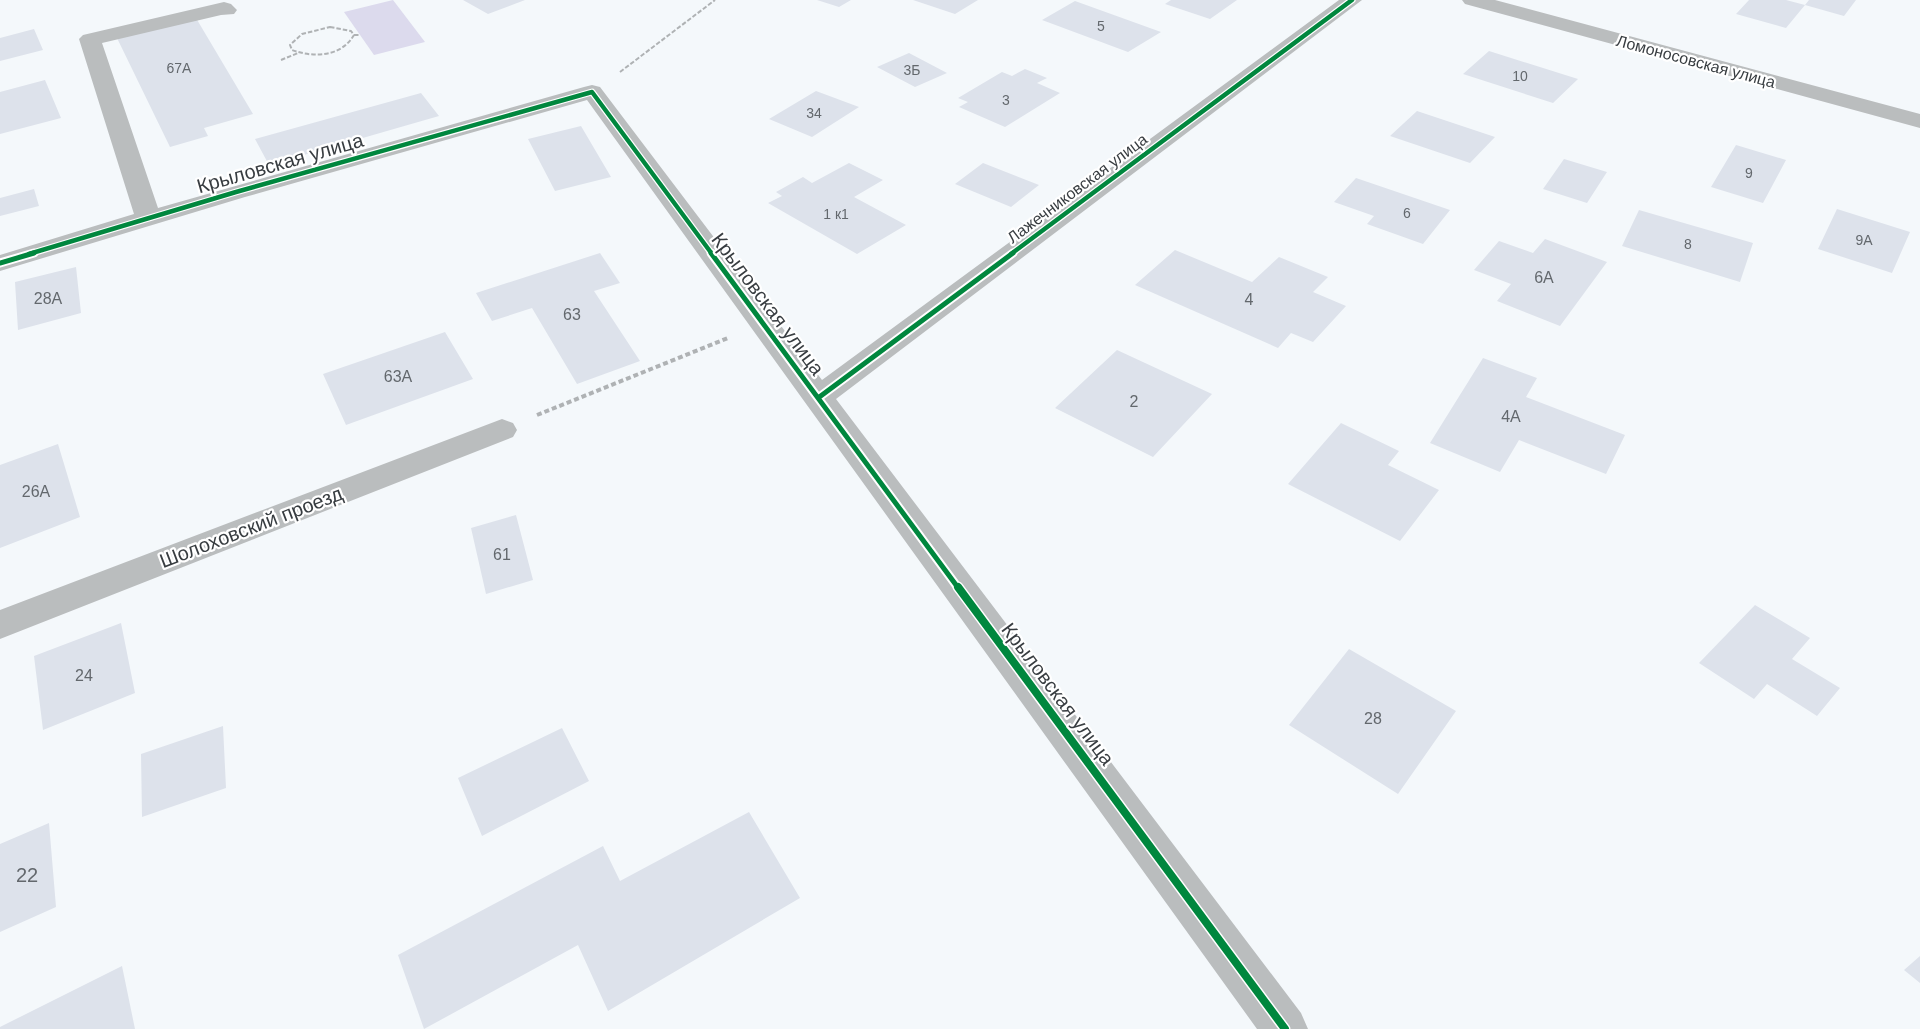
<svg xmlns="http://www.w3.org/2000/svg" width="1920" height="1029" font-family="Helvetica,sans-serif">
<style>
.green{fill:#dcdaed}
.building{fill:#dde2eb}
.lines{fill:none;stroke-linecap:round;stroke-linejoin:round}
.path-far1{stroke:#afb2b4;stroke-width:2;stroke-dasharray:4.5 2;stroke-linecap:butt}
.path{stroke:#afb2b4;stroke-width:4;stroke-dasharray:5 3;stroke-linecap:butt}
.minor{fill:#babdbe;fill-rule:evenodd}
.cycleway-far2-casing{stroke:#fff;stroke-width:7}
.cycleway-far1-casing{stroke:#fff;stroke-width:9}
.cycleway-casing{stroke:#fff;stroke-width:11}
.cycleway-far2{stroke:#00873e;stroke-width:4.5}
.cycleway-far1{stroke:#00873e;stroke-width:5}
.cycleway{stroke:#00873e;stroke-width:8}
.labels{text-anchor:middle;stroke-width:4.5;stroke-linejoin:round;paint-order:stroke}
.far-number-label{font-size:14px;fill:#63686d}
.far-street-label{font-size:16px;fill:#383d41;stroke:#fff}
.number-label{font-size:16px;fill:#63686d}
.street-label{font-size:20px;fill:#383d41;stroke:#fff}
.near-number-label{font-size:20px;fill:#63686d}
</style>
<rect width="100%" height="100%" fill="#f4f8fb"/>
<path class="green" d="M393,0l32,42 -51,13 -30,-43z"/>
<path class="building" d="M463,0h62l-37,14z
M817,0h34l-12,7z
M913,0h65l-23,14z
M1171,0h66l-27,19 -45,-15z
M1749,0h37l19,5 4,-5h47l-12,16 -39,-11 -19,23 -50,-14z
M1075,1l86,31 -33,20 -86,-32z
M196,18l57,96 -49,14 4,8 -38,11 -53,-109z
M34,29l9,21 -43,11v-23z
M1489,51l89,28 -25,24 -90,-29z
M909,53l38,20 -32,14 -38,-20z
M1025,69l22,9 -10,5 23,10 -55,34 -46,-20 9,-5 -10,-4 44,-26 10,4z
M45,80l16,38 -61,16v-42z
M816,91l43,16 -47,30 -43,-18z
M421,93l18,23 -170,49 -14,-26z
M1417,111l78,26 -25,26 -80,-27z
M581,126l30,51 -56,14 -27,-52z
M1736,145l50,15 -23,43 -52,-16z
M1564,159l43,13 -20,31 -44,-14z
M849,163l34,17 -29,17 52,28 -49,29 -89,-51 14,-7 -6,-4 27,-15 9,6z
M983,163l56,22 -28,22 -56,-23z
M1356,178l94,32 -27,34 -56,-20 7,-8 -40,-14z
M34,189l5,17 -39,10v-18z
M1837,209l73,23 -18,41 -74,-24z
M1639,210l114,33 -13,39 -118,-36z
M1545,239l62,23 -47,64 -63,-25 14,-17 -37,-14 25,-29 34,12z
M1175,250l77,32 27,-25 49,20 -15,15 33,14 -33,36 -22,-9 -13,15 -143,-63z
M600,253l20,30 -26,8 46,70 -63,23 -45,-76 -40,13 -16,-28z
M76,267l5,46 -63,17 -3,-48z
M445,332l28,47 -127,46 -23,-51z
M1117,350l95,44 -59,63 -98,-49z
M1483,358l54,20 -11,19 99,38 -19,39 -87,-34 -19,32 -70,-29z
M1341,423l58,28 -11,14 51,25 -39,51 -112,-57z
M58,444l22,73 -80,31v-83z
M516,515l17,65 -47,14 -15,-66z
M1755,605l55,33 -18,21 48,29 -23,28 -50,-32 -13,15 -55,-36z
M121,623l14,70 -92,37 -9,-74z
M1349,649l107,62 -58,83 -109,-69z
M223,726l3,62 -84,29 -1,-63z
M562,728l27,53 -107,55 -24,-58z
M749,812l51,86 -192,113 -30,-66 -154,84 -26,-74 205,-109 17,35z
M49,823l7,84 -56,25v-88z
M1920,956v27l-16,-13z
M122,966l13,63h-135v-2z"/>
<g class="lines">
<path class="path-far1" d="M330,27l21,4 3,4c-13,22 -40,23 -62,15l-2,-5 12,-11z
M354,35h6
M281,60l17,-7
M620,72l95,-72"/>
<path class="path" d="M537,415l191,-77"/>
<path class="minor" d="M1339,0h23l-526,399 465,614 7,16h-51l-670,-929 -342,97 -245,74v-16l134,-41 -55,-175 4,-4 141,-33 7,2 6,6 -3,4 -13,1 -119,28 56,165 426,-121 8,-2 8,2 222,293z
M1462,0h33l425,114v14l-455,-124z
M502,419l11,4 4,7 -4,7 -513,202v-29z"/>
<g class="cycleway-far2-casing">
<path id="cycleway-far2" d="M29,254l207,-62 356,-100 120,162
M1011,254l341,-254"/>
</g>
<g class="cycleway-far1-casing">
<path id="cycleway-far1" d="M711,253l248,336
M0,263l34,-10
M818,398l195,-145"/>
</g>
<g class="cycleway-casing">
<path id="cycleway" d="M958,587l327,442"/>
</g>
<use href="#cycleway-far2" class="cycleway-far2"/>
<use href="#cycleway-far1" class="cycleway-far1"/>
<use href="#cycleway" class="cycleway"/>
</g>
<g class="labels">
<g class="far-number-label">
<text x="1101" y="31">5</text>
<text x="179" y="73">67А</text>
<text x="912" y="75">3Б</text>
<text x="1520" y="81">10</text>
<text x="1006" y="105">3</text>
<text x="814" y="118">34</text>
<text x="1749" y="178">9</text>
<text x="1407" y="218">6</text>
<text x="836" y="219">1 к1</text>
<text x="1864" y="245">9А</text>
<text x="1688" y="249">8</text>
</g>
<g class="far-street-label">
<text transform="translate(1696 61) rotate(15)" y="6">Ломоносовская улица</text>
<text transform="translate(1077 188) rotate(-37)" y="6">Лажечниковская улица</text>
</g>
<g class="number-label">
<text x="1544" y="283">6А</text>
<text x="48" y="304">28А</text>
<text x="1249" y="305">4</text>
<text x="572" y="320">63</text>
<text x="398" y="382">63А</text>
<text x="1134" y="407">2</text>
<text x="1511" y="422">4А</text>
<text x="36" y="497">26А</text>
<text x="502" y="560">61</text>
<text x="84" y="681">24</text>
<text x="1373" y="724">28</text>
</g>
<g class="street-label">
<text transform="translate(280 163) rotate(-16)" y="7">Крыловская улица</text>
<text transform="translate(768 304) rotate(53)" y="7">Крыловская улица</text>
<text transform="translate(251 527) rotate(-21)" y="7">Шолоховский проезд</text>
<text transform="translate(1058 694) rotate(53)" y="7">Крыловская улица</text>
</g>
<g class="near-number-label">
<text x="27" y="882">22</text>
</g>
</g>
</svg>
